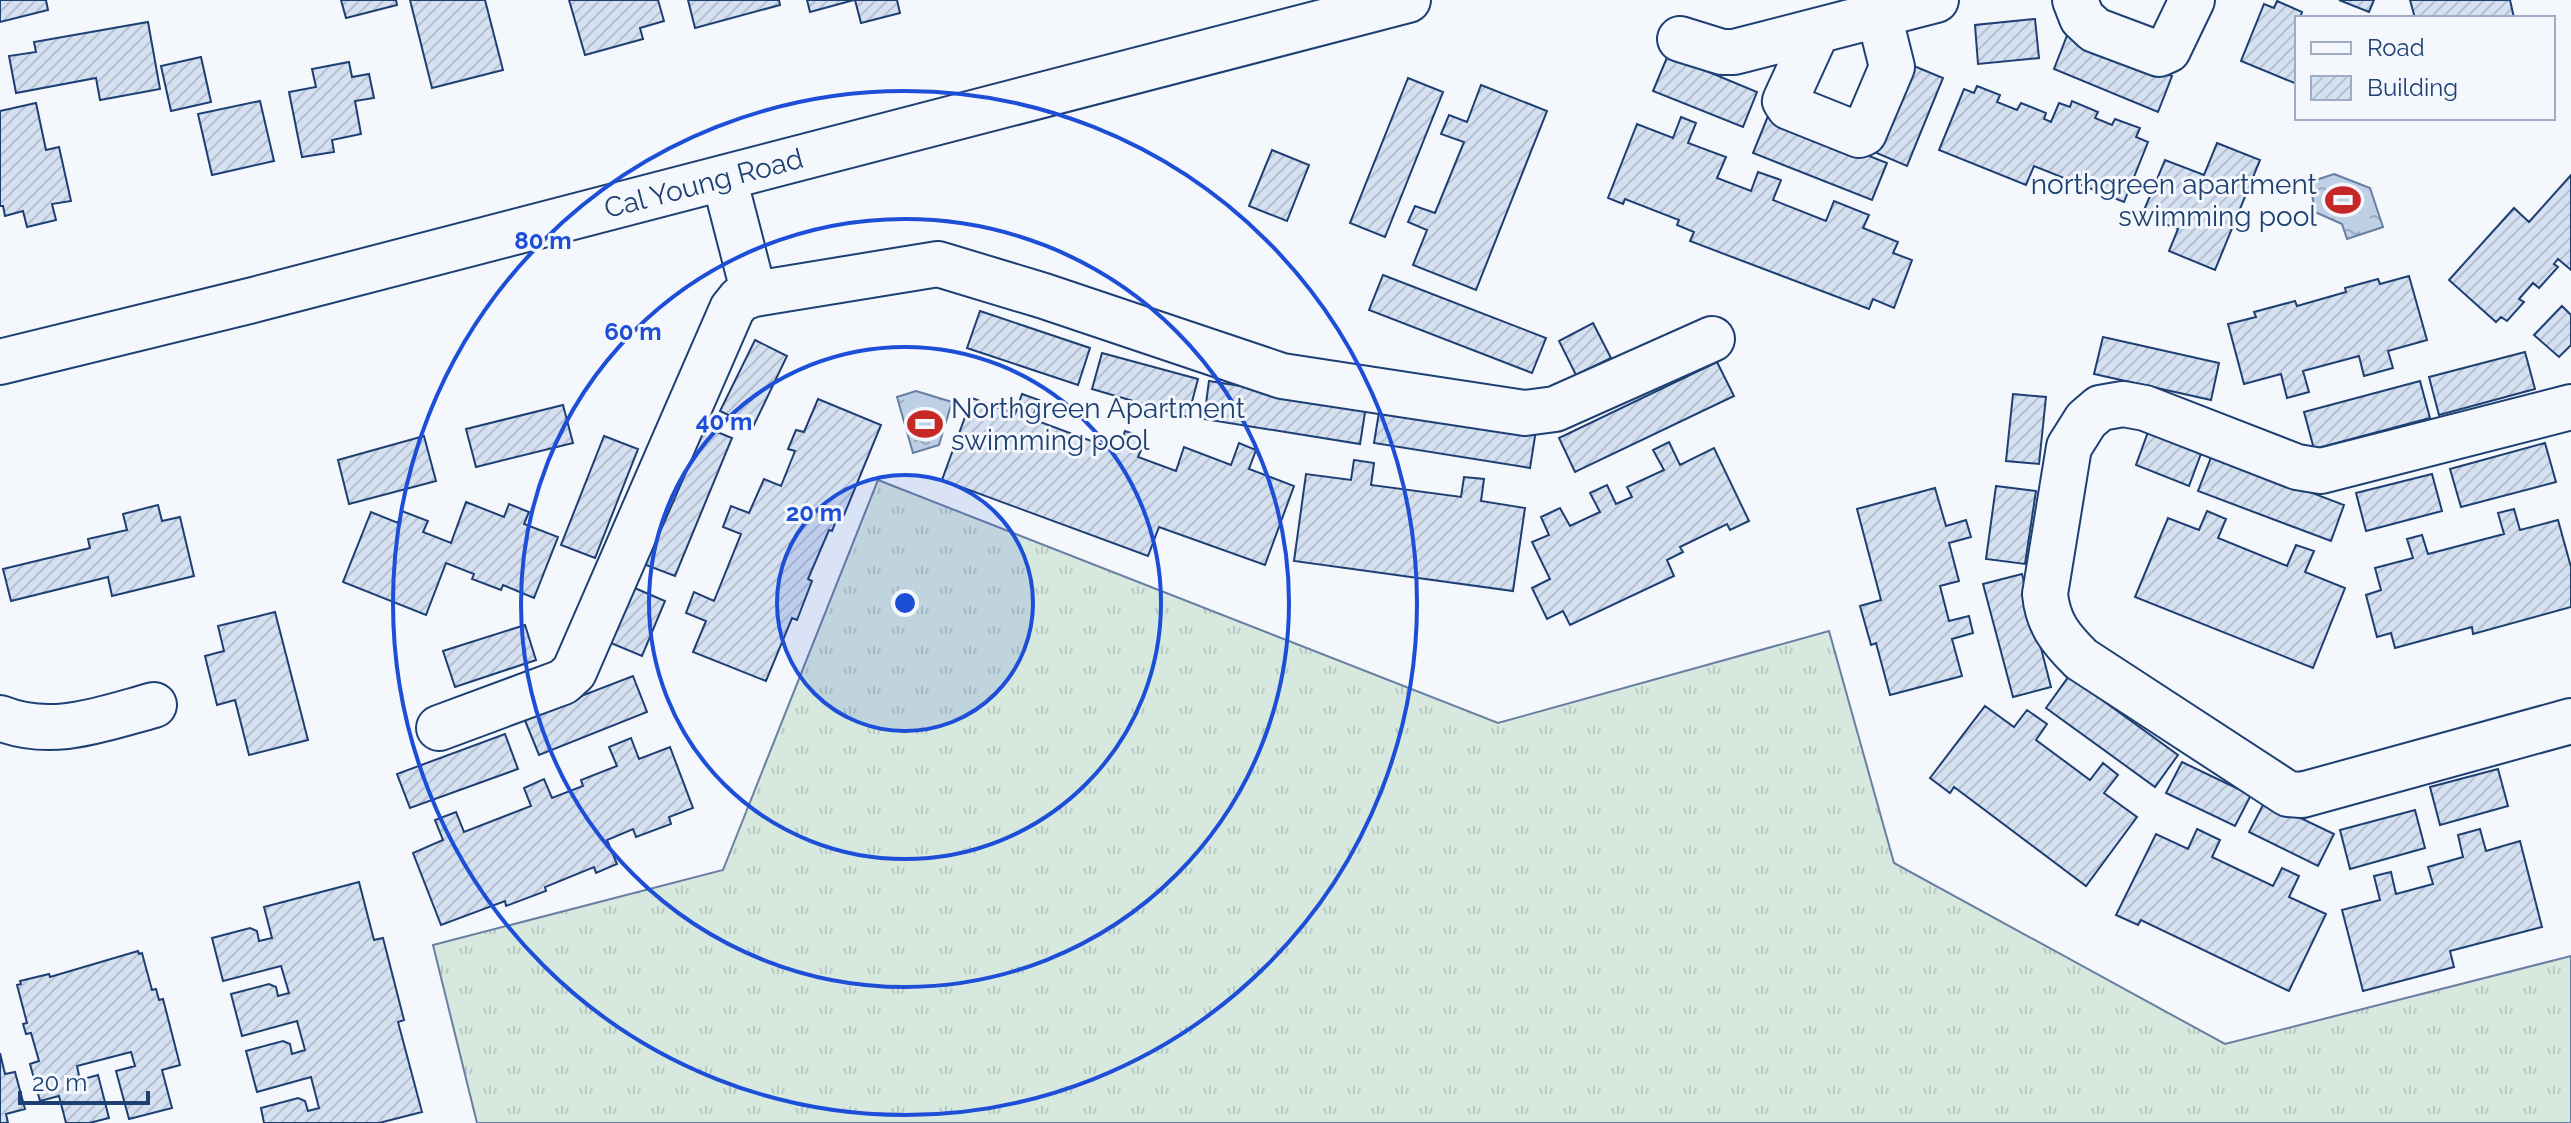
<svg xmlns="http://www.w3.org/2000/svg" width="2571" height="1123" font-family="Raleway,sans-serif">
<style>
.grass{fill:url(#grass-tufts);stroke:#687fa3;stroke-width:2}
.water{fill:url(#water-ripples);stroke:#687fa3;stroke-width:2}
.building{fill:url(#building-hatch);stroke:#1d3f73;stroke-width:2}
.lines{fill:none;stroke-linecap:round;stroke-linejoin:round}
.minor-casing{stroke:#1d3f73;stroke-width:48}
.major-casing{stroke:#1d3f73;stroke-width:48}
.minor{stroke:#f4f7fb;stroke-width:44}
.major{stroke:#f4f7fb;stroke-width:44}
.ring{fill:none;stroke:#1d4ed8;stroke-width:4}
.labels{text-anchor:middle;stroke-width:6;stroke-linejoin:round;paint-order:stroke}
.street-label{font-size:28px;fill:#1d3f73;stroke:#f4f7fb}
.poi-label{font-size:28px;fill:#1d3f73;stroke:#f4f7fb;text-anchor:end}
.centre{fill:#1d4ed8;stroke:#f4f7fb;stroke-width:4}
.ring-label{font-size:24px;text-anchor:middle;font-weight:bold;fill:#1d4ed8;stroke:#f4f7fb;stroke-width:6;stroke-linejoin:round;paint-order:stroke}
</style>
<defs>
<pattern id="grass-tufts" width="24" height="20" patternUnits="userSpaceOnUse" patternTransform="scale(2)"><rect width="24" height="20" fill="#d7e8df"/><path d="M3 7l-1-3M5 7V3M7 7l1-3M15 17l-1-3M17 17v-4M19 17l1-3" fill="none" stroke="#b8c8c3"/></pattern>
<pattern id="water-ripples" width="26" height="14" patternUnits="userSpaceOnUse" patternTransform="scale(2)"><rect width="26" height="14" fill="#bed0e5"/><path d="M2 4q2-2 4 0t4 0M15 11q2-2 4 0t4 0" fill="none" stroke="#9aaabe"/></pattern>
<pattern id="building-hatch" width="6" height="6" patternUnits="userSpaceOnUse" patternTransform="scale(2)"><rect width="6" height="6" fill="#d5e0f0"/><path d="M-1 1l2-2M0 6l6-6M5 7l2-2" fill="none" stroke="#b6c1d1"/></pattern>
</defs>
<rect width="100%" height="100%" fill="#f4f7fb"/>
<path class="grass" d="M878,480l620,243 331,-92 65,232 331,181 346,-88v167h-2094l-44,-178 290,-75z"/>
<path class="water" d="M2334,174l36,14 13,39 -36,12 -5,-15 -27,-12 -5,-30z
M916,391l36,11 -13,43 -26,8 -16,-56z"/>
<path class="building" d="M0,0h46l2,10 -48,12z
M341,0h55l1,5 -51,13z
M410,0h75l18,70 -71,18z
M569,0h89l6,21 -24,7 3,11 -58,16z
M688,0h91l1,5 -85,23z
M807,0h47l-44,12z
M855,0h42l3,13 -39,10z
M2339,0h35l-5,12z
M2410,0h100l4,18h-99z
M2277,1l25,11 -2,6h-3v66l-56,-23 23,-57 10,4z
M2035,19l4,39 -61,6 -3,-39z
M148,22l12,67 -60,11 -4,-22 -80,15 -7,-37 27,-4 -2,-10z
M2068,33l104,43 -14,36 -104,-43z
M1668,55l89,37 -14,35 -90,-36z
M201,57l10,45 -40,9 -10,-45z
M349,62l3,15 17,-3 5,24 -19,3 6,33 -29,6 2,12 -32,5 -13,-65 27,-5 -4,-18z
M1909,64l34,14 -36,88 -35,-15z
M1408,78l35,14 -58,145 -35,-14z
M1481,85l66,26 -71,179 -63,-25 14,-35 -19,-8 7,-16 20,7 29,-71 -23,-8 8,-19 18,7z
M1977,86l23,9 -3,7 20,8 4,-7 25,10 -2,6 7,3 8,-19 11,4 2,-6 26,11 -3,6 17,7 3,-6 25,9 -4,9 12,5 -24,60 -90,-36 -8,19 -87,-35 25,-61 10,4z
M260,101l14,60 -62,14 -14,-61z
M36,103l10,47 13,-3 12,54 -19,3 4,16 -29,7 -4,-16 -18,5 -2,-10h-3v-95z
M1768,116l119,47 -15,37 -119,-47z
M1681,117l15,6 -8,20 38,14 -9,21 34,13 7,-19 23,8 -8,20 53,21 8,-20 35,14 -6,13 35,14 -5,11 19,7 -18,48 -21,-9 -4,10 -179,-68 4,-9 -17,-7 2,-5 -54,-21 -2,5 -15,-6 29,-74 36,14z
M2217,143l43,17 -45,110 -46,-19 9,-22 -36,-14 23,-55 39,15z
M1272,150l37,15 -22,56 -38,-15z
M2571,175v95l-13,-11 -4,5 4,3 -19,21 -6,-5 -14,16 5,3 -17,19 -6,-4 -5,5 -47,-42 65,-72 15,14z
M1383,275l163,63 -14,35 -163,-63z
M2409,276l18,64 -39,11 5,17 -29,8 -5,-20 -56,15 6,21 -22,6 -6,-24 -37,10 -16,-60 28,-7 -2,-5 41,-11 2,5 49,-14 -1,-4 33,-9 2,5z
M2562,306l9,9v30l-12,12 -25,-22z
M980,311l110,37 -12,37 -111,-37z
M1593,323l18,35 -35,17 -17,-34z
M2103,337l116,26 -8,37 -117,-26z
M755,340l32,16 -34,71 -33,-16z
M2525,352l10,37 -96,26 -10,-38z
M1102,353l96,26 -10,38 -96,-28z
M1717,362l17,34 -159,76 -16,-34z
M1209,381l157,25 -6,38 -156,-25z
M2420,381l10,37 -116,31 -10,-37z
M1022,394l17,6 -7,19 86,32 7,-20 21,7 -8,19 38,14 8,-24 47,18 8,-22 17,7 -7,19 45,17 -29,79 -106,-38 -11,29 -206,-76 30,-82 43,16z
M2013,394l33,3 -7,67 -33,-3z
M818,399l63,26 -37,90 -5,-2 -7,18 -3,-1 -21,49 4,2 -15,39 -5,-2 -26,63 -73,-29 13,-31 -20,-8 8,-21 20,9 27,-67 -18,-7 8,-21 18,7 15,-34 17,7 14,-35 -7,-2 8,-19 8,2z
M563,405l10,38 -97,24 -10,-38z
M1380,406l156,24 -6,38 -156,-25z
M695,423l37,15 -57,138 -37,-14z
M2148,432l54,19 -13,35 -53,-21z
M424,436l12,45 -87,23 -11,-44z
M604,436l34,13 -43,109 -34,-13z
M1669,442l11,23 34,-17 35,73 -19,9 -3,-6 -47,23 3,5 -16,8 7,16 -104,49 -7,-14 -16,8 -15,-31 18,-9 -18,-37 17,-7 -8,-18 19,-9 10,18 30,-14 -10,-19 17,-8 9,19 16,-7 -5,-10 37,-17 -11,-20z
M2545,443l11,39 -95,25 -11,-38z
M2212,455l132,50 -13,36 -133,-50z
M1354,460l20,3 -3,22 90,12 3,-20 20,2 -3,22 44,7 -12,83 -219,-30 12,-87 45,6z
M2432,474l10,37 -76,20 -10,-38z
M1996,486l40,5 -11,73 -39,-5z
M1935,488l11,38 20,-6 5,17 -22,6 10,38 -19,5 9,35 20,-5 4,17 -21,6 10,37 -72,19 -14,-52 -5,2 -11,-39 21,-6 -24,-91z
M466,502l38,15 5,-13 20,8 -5,12 34,13 -24,61 -31,-13 -2,5 -29,-11 2,-5 -28,-11 -20,52 -83,-33 28,-70 27,11 4,-12 26,10 -5,11 28,11z
M158,505l4,16 18,-4 14,59 -82,20 -4,-19 -97,24 -8,-32 87,-21 -2,-9 39,-9 -4,-16z
M2514,509l6,21 38,-10 13,47v40l-98,27 -1,-7 -77,21 -4,-15 -14,4 -11,-42 15,-5 -6,-22 38,-10 -6,-19 15,-4 6,19 76,-20 -6,-21z
M2207,511l19,8 -8,19 69,28 9,-21 18,6 -9,21 40,16 -32,80 -178,-71 33,-79 31,12z
M2022,574l29,113 -38,10 -30,-113z
M630,586l35,15 -23,55 -36,-15z
M275,612l33,128 -59,15 -14,-55 -18,5 -12,-49 19,-5 -6,-25z
M525,625l11,35 -81,27 -12,-36z
M633,676l14,36 -108,43 -15,-37z
M2069,676l109,79 -23,32 -109,-79z
M1985,706l29,21 13,-17 20,14 -11,16 54,40 13,-17 15,12 -14,18 33,24 -51,69 -132,-99 -4,6 -20,-15z
M505,734l13,35 -108,39 -13,-34z
M631,738l8,21 31,-12 23,61 -24,9 2,7 -35,13 -3,-8 -26,11 10,24 -21,9 -2,-6 -49,20 1,4 -40,15 -1,-5 -64,24 -28,-72 30,-13 -8,-20 21,-8 8,20 67,-26 -7,-18 20,-9 8,19 31,-12 -2,-6 36,-14 -8,-19z
M2182,762l69,33 -16,31 -69,-33z
M2498,769l10,37 -68,19 -10,-38z
M2265,801l69,33 -16,32 -69,-34z
M2415,810l10,38 -75,21 -10,-39z
M2197,829l23,11 -8,17 61,29 9,-18 17,8 -10,21 37,17 -37,77 -148,-71 -3,5 -22,-10 40,-81 32,15z
M2480,829l6,22 34,-10 22,86 -92,24 4,16 -91,24 -21,-81 38,-10 -6,-24 17,-4 5,22 37,-10 -5,-17 35,-10 -5,-22z
M359,882l15,58 9,-2 21,82 -6,2 24,90 -43,11h-115l-3,-15 37,-10 7,3 3,10 11,-3 -8,-31 -54,15 -11,-41 37,-10 7,3 2,10 13,-4 -8,-29 -55,15 -11,-42 38,-10 7,3 2,9 11,-3 -8,-27 -58,15 -11,-43 38,-10 7,3 2,10 13,-3 -8,-31z
M138,951l1,3 3,-1 10,37 4,-1 3,11 4,-1 17,66 -18,5 10,38 -43,11 -13,-48 19,-5 -4,-14 -54,14 3,14 18,-5 11,43 -20,5h-23l-7,-27 -19,5 -10,-37 9,-3 -8,-28 -5,1 -3,-10 4,-1 -10,-38 4,-1 -1,-3 29,-7 1,3z
M0,1053l5,21 10,-2 10,37 -19,5 2,9h-8z"/>
<g class="lines">
<g class="minor-casing">
<path id="minor" d="M2075,0l7,18 13,12 64,24 9,-4 24,-50
M1817,31l-32,70 4,6 70,28 5,-2 28,-66 -13,-52
M1680,39l42,13h12l202,-52
M754,294l184,-30 106,32 238,80 243,37 30,-4 157,-70
M2571,407l-250,64 -24,-4 -152,-59 -22,-4 -23,4 -14,12 -17,27 -24,147c3,30 16,45 36,65l207,135 14,1 269,-74
M0,718c52,21 102,1 154,-13
M439,728l124,-46 11,-10 158,-363 8,-10 14,-5 -30,-116"/>
</g>
<g class="major-casing">
<g id="major">
<path id="s1" d="M0,362l257,-63 1151,-299"/>
</g>
</g>
<use href="#minor" class="minor"/>
<use href="#major" class="major"/>
</g>
<circle cx="905" cy="603" r="128" fill="#1d4ed8" fill-opacity=".12"/>
<g class="ring">
<circle cx="905" cy="603" r="128"/>
<circle cx="905" cy="603" r="256"/>
<circle cx="905" cy="603" r="384"/>
<circle cx="905" cy="603" r="512"/>
</g>
<defs>
<g id="stadium-bare" transform="scale(2.76)"><path d="M0-5a6.5 5 0 1 0 0 10a6.5 5 0 1 0 0-10ZM-3.5-1.8h7v3.6h-7Z" fill="#c62828" stroke="#f4f7fb" stroke-width="2.5" paint-order="stroke"/></g>
</defs>
<g fill-rule="evenodd">
<use href="#stadium-bare" x="2343" y="200"/>
<use href="#stadium-bare" x="925" y="424"/>
</g>
<g class="labels">
<g class="street-label">
<text dy="10" stroke="none"><textPath href="#s1" startOffset="726">Cal Young Road</textPath></text>
</g>
<g class="poi-label">
<text x="2317" y="194">northgreen apartment<tspan x="2317" dy="32">swimming pool</tspan></text>
<text x="951" y="418" text-anchor="start">Northgreen Apartment<tspan x="951" dy="32">swimming pool</tspan></text>
</g>
</g>
<circle cx="905" cy="603" r="12" class="centre"/>
<g class="ring-label">
<text x="543" y="249">80 m</text>
<text x="633" y="340">60 m</text>
<text x="724" y="430">40 m</text>
<text x="814" y="521">20 m</text>
</g>
<rect x="2295" y="16" width="260" height="104" fill="#f4f7fb" stroke="#9eadc5" stroke-width="2"/>
<rect x="2311" y="42" width="40" height="12" fill="#f4f7fb" stroke="#9eadc5" stroke-width="2"/>
<text x="2367" y="56" font-size="24" fill="#1d3f73">Road</text>
<rect x="2311" y="76" width="40" height="24" fill="url(#building-hatch)" stroke="#9eadc5" stroke-width="2"/>
<text x="2367" y="96" font-size="24" fill="#1d3f73">Building</text>
<path d="M20 1091v12h128v-12" fill="none" stroke="#1d3f73" stroke-width="4"/>
<text x="32" y="1091" font-size="24" fill="#1d3f73" stroke="#f4f7fb" stroke-width="6" paint-order="stroke">20 m</text>
</svg>
